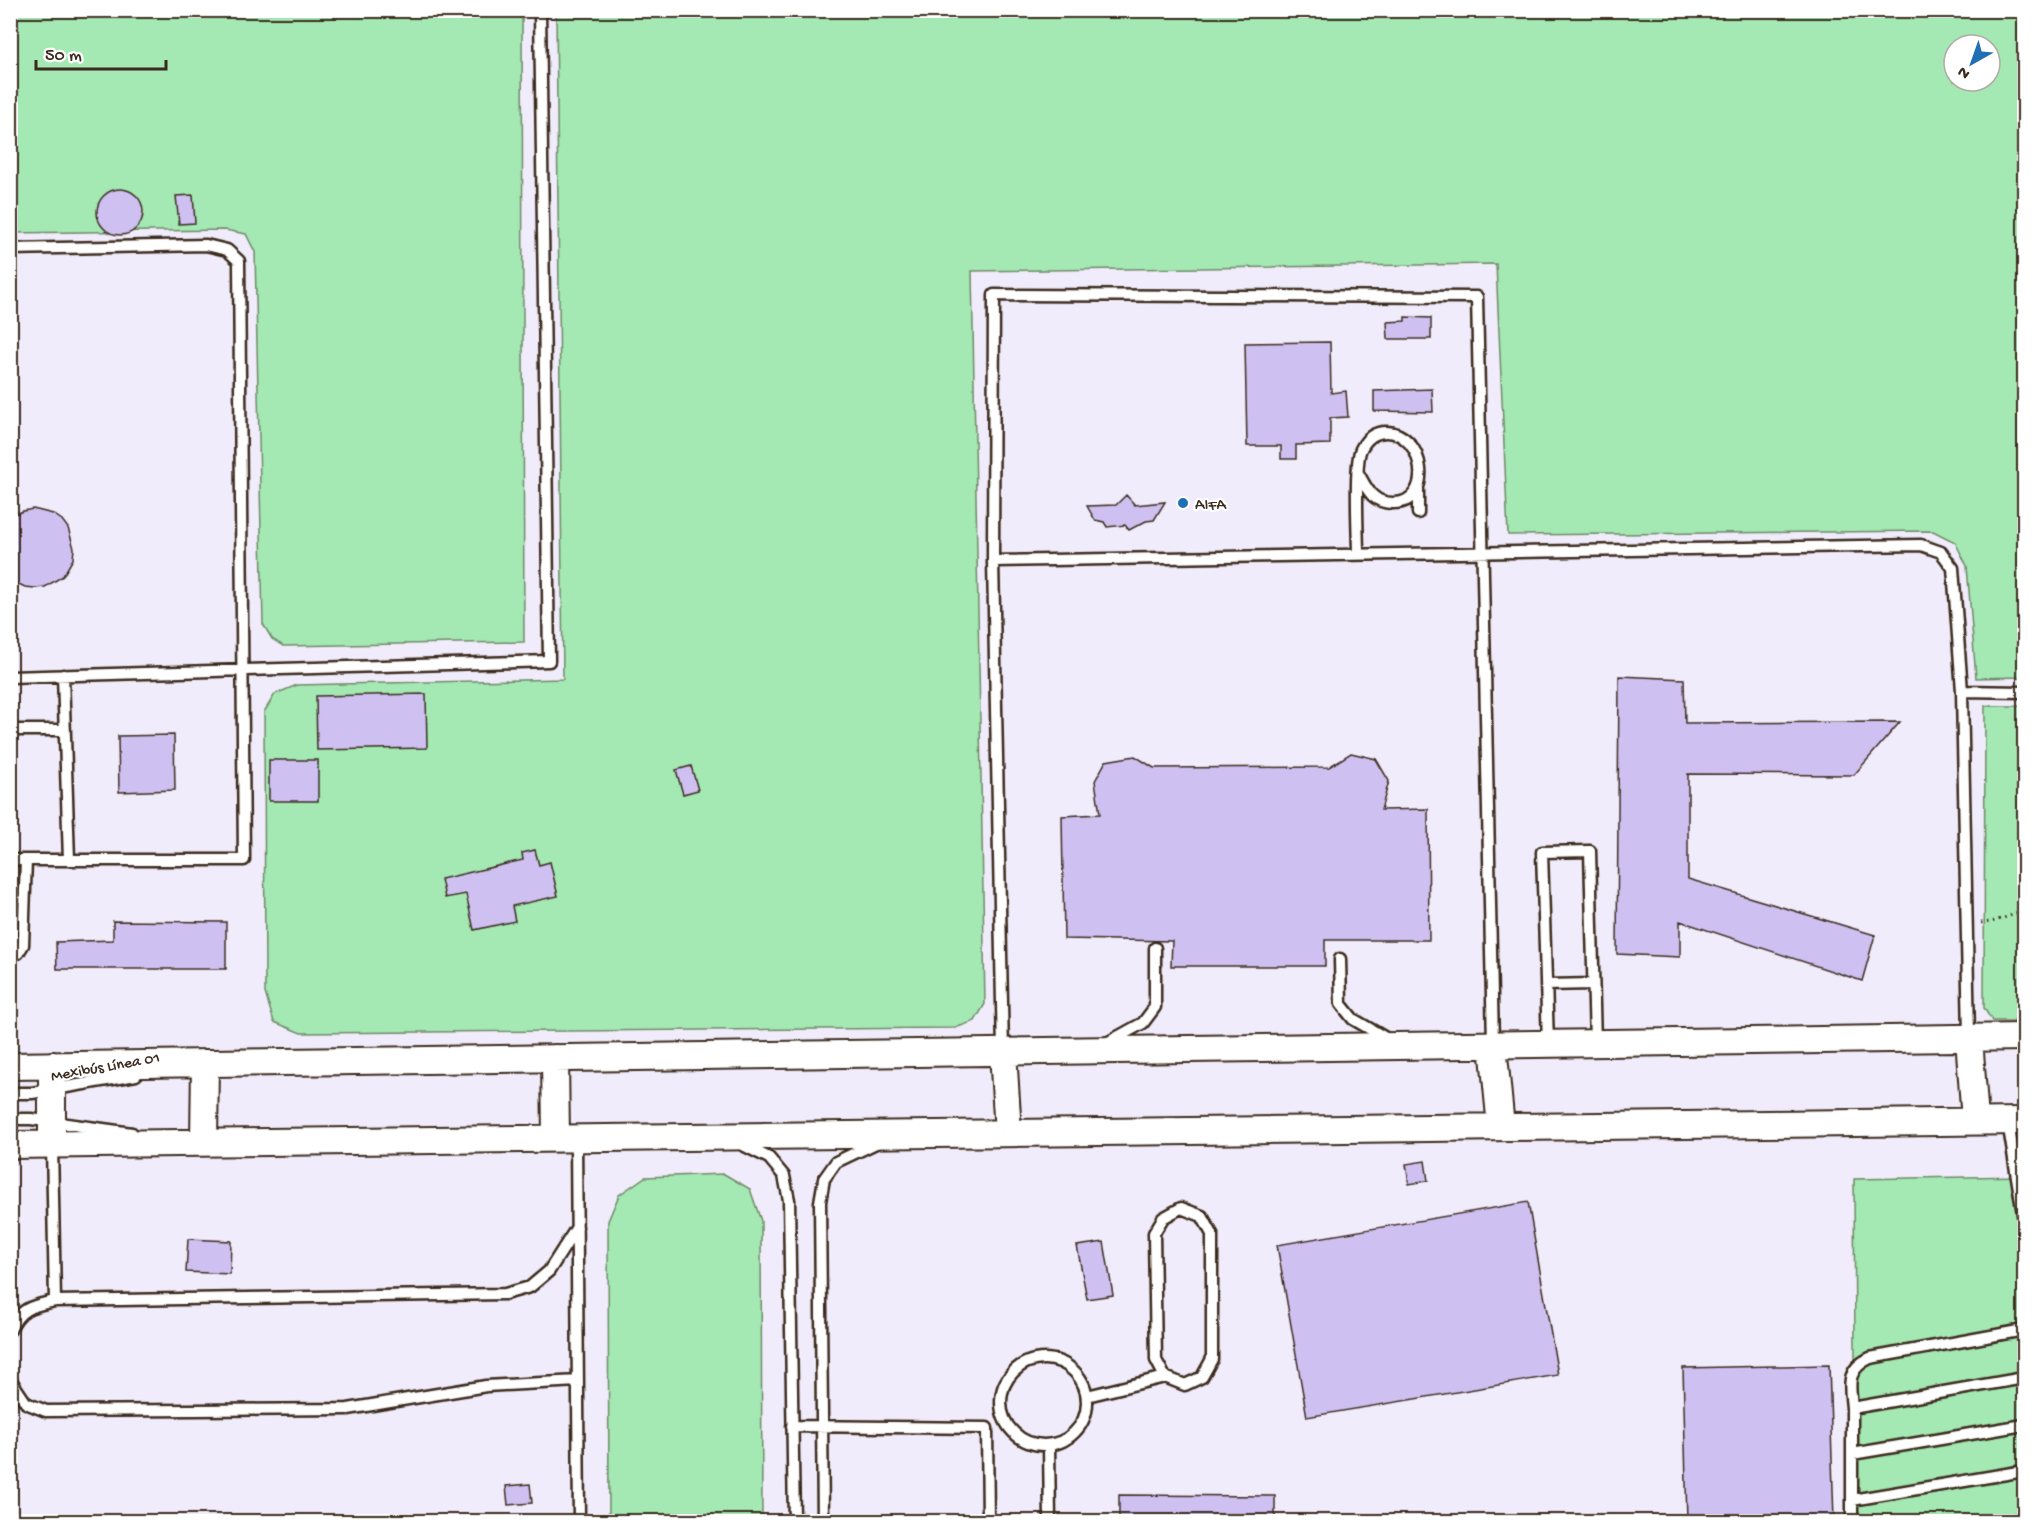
<svg xmlns="http://www.w3.org/2000/svg" width="2035" height="1532" font-family="'Gochi Hand',sans-serif">
<style>
.built{fill:#f0ecfb;fill-rule:evenodd}
.green{fill:#a4e8b3;stroke:#708968;stroke-width:1.5;fill-rule:evenodd}
.building{fill:#cec1f2;stroke:#3b2a1e;stroke-width:1.5}
.lines{fill:none;stroke-linecap:round;stroke-linejoin:round}
.service-casing{stroke:#3b2a1e;stroke-width:15}
.tertiary-casing{stroke:#3b2a1e;stroke-width:30}
.path{stroke:#3b2a1e;stroke-width:3;stroke-dasharray:1.5 4.5;stroke-linecap:butt}
.service{stroke:#fff;stroke-width:10}
.tertiary{stroke:#fff;stroke-width:26}
.poi-dot{fill:#1f6fb2;stroke:#fff;stroke-width:2}
.labels{text-anchor:middle;stroke-width:4.5;stroke-linejoin:round;paint-order:stroke}
.poi-label{font-size:16px;fill:#3b2a1e;stroke:#fff;text-anchor:start}
.street-label{font-size:16px;fill:#3b2a1e;stroke:#fff}
</style>
<rect width="100%" height="100%" fill="#fff"/>
<filter id="ink" filterUnits="userSpaceOnUse"><feTurbulence type="fractalNoise" baseFrequency=".0167" numOctaves="2"/><feDisplacementMap in="SourceGraphic" scale="12" xChannelSelector="R" yChannelSelector="G"/><feConvolveMatrix kernelMatrix="1 2 1 2 8 2 1 2 1" color-interpolation-filters="sRGB"/></filter>
<g filter="url(#ink)">
<path class="built" d="M10,11h2014v1510h-2013zM1954,45h36v36h-36z"/>
<path class="green" d="M10,11h512l2,631 -241,4 -11,-7 -9,-15 -8,-372 -9,-18 -21,-4 -214,3z
M556,11h1468v666l-48,1 -9,-112 -12,-24 -22,-11 -425,4 -12,-271 -524,7 13,733 -10,17 -20,7 -654,5 -27,-11 -9,-29 -1,-281 11,-18 22,-9 266,-6zM1954,45h36v36h-36z
M1985,706h39v315h-32l-8,-13z
M724,1174l26,15 11,32 1,300h-153l-1,-300 11,-26 26,-18z
M2024,1176v345h-168l-2,-342z"/>
<path class="building" d="M97 212a23 23 0 1 1 46 0a23 23 0 1 1-46 0Z
M193,195l2,28 -16,1 -3,-28z
M1405,317l26,1v21h-43l-1,-17 18,-1z
M1330,342l1,51 15,-2 2,26 -18,1v26l-34,1v14h-15v-13h-34l-2,-103z
M1432,389l1,23 -59,-1v-20z
M1126,495l9,10 30,-3 -11,18 -8,1 -17,9 -4,-5 -18,2 -3,-5 -9,-2 -8,-14 29,-1z
M33,509l20,5 9,6 6,8 6,20 -1,11 -10,17 -18,11 -10,1 -10,-1 -15,-7v-64l13,-5z
M1619,676l65,3 1,44 215,-1 -46,53 -166,-1v105l187,56 -13,46 -182,-60v36l-63,-3z
M426,694l1,54 -110,2 -1,-54z
M174,735l1,55 -56,2 -1,-56z
M1351,753l25,6 13,22 -8,29 47,-1 1,131h-104v26h-154l1,-25 -108,-2 -2,-123 38,-2 -5,-33 11,-20 29,-5 19,12 175,-1z
M269,760h49v41h-49z
M691,766l7,24 -15,4 -7,-24z
M535,850l4,15 11,-3 8,34 -46,10 3,15 -41,9 -8,-36 -21,4 -4,-19 82,-19 -1,-7z
M113,921l113,1v47h-169l-1,-27 57,-2z
M1425,1161l3,20 -19,3 -3,-20z
M1528,1202l30,173 -251,42 -30,-172z
M188,1239l43,2 -1,33 -44,-2z
M1104,1242l9,53 -26,4 -10,-53z
M1829,1365l5,156h-147l-4,-153z
M530,1484l2,19 -24,2 -2,-19z
M1119,1495l156,1v25h-156z"/>
<g class="lines">
<g class="service-casing">
<path id="service" d="M10,249l196,-4 21,5 12,11 5,599h-234
M1358,473c9,16 14,30 35,30 42,1 32,-71 -7,-71 -12,0 -20,7 -25,17 -7,14 -3,86 -3,106
M1418,513v-24
M993,561l928,-16 20,7 12,16 9,123 7,346
M63,675l6,185
M10,677l539,-16 -9,-651
M1962,691l62,1
M10,730h55
M10,956l8,-3 5,-8 3,-85
M1340,959l1,45 12,15 36,21
M1546,985l47,-1
M1105,1044l38,-21 12,-16v-59
M1548,1044l-6,-192 48,-1 5,192
M1003,1052l-10,-491 1,-266 483,2 16,747
M10,1093h22l104,-18
M10,1119h21l101,14
M2008,1122l16,98
M576,1139l3,383
M739,1143l30,15 15,18 5,24 5,322
M52,1145l3,156
M1181,1208l21,8 10,18v125l-10,18 -17,8 -20,-8 -9,-17 -2,-127 9,-15z
M10,1330c10,-23 23,-24 45,-29l450,-7 25,-7 19,-16 28,-44
M2024,1330l-154,28c-25,12 -20,27 -18,50l172,-30
M1001 1402a43 43 0 1 1 86 0a43 43 0 1 1-86 0Z
M10,1379l16,24 20,8 302,-2 138,-23 92,-5
M1087,1396l78,-19
M1852,1408v114
M792,1426l195,2 1,94
M1049,1445l1,77
M1852,1454l172,-29
M1852,1500l172,-29
M823,1522l-3,-320 4,-23 12,-17 42,-20
M2005,1522l19,-4"/>
</g>
<g class="tertiary-casing">
<path id="tertiary" d="M1969,1038l6,83
M1493,1045l8,82
M1003,1052l5,81
M555,1058l1,80
M10,1066l2014,-29
M204,1142l1,-79
M52,1144v-79
M10,1145l2014,-24"/>
</g>
<path class="path" d="M1981,923l11,-1 32,-11"/>
<use href="#service" class="service"/>
<use href="#tertiary" class="tertiary"/>
</g>
</g>
<circle class="poi-dot" cx="1183" cy="503" r="6"/>
<g class="labels">
<g class="poi-label">
<text x="1195" y="509">AIFA</text>
</g>
<g class="street-label">
<text transform="translate(105 1065) rotate(-10)" y="6">Mexibús Línea 01</text>
</g>
</g>
<rect width="2035" height="1532" fill="none" stroke="#fff" stroke-width="36"/>
<rect x="18" y="18" width="1999" height="1496" fill="none" stroke="#3b2a1e" stroke-width="2" filter="url(#ink)"/>
<g transform="translate(1972 63) rotate(220)"><circle r="28" fill="#ffffff" stroke="#b1aaa5" stroke-width="1.5"/>
<path d="M0-4.5L10 22L0 15L-10 22Z" fill="#1f6fb2"/>
<text y="-9" font-size="16" font-weight="bold" text-anchor="middle" fill="#3b2a1e">N</text>
</g>
<path d="M36 60v9h130v-9" fill="none" stroke="#3b2a1e" stroke-width="3"/>
<text x="45" y="60" font-size="18" fill="#3b2a1e" stroke="#ffffff" stroke-width="4.5" paint-order="stroke">50 m</text>
</svg>
